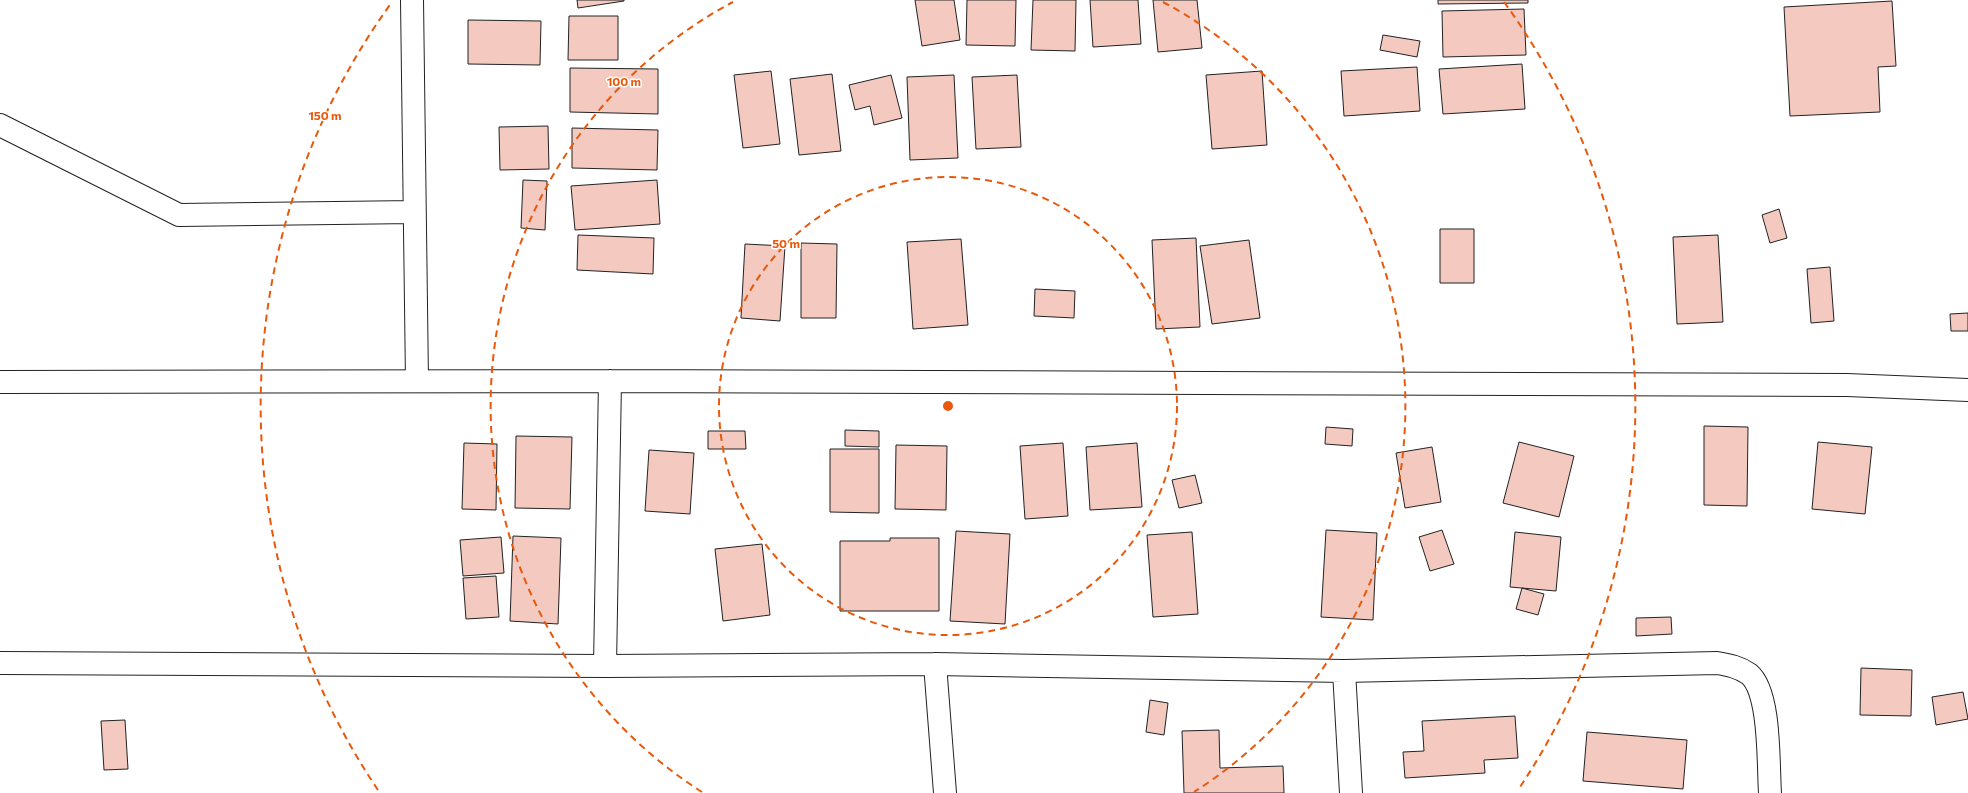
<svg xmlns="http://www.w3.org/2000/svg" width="1968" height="793" font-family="Commissioner,sans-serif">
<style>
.building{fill:#f3c9c0;stroke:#222}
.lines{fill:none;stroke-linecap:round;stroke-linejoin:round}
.minor-casing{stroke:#222;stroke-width:24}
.minor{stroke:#fff;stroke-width:22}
.ring{fill:none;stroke:#e8590c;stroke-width:2;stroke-dasharray:7 5}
.centre{fill:#e8590c;stroke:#fff;stroke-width:2}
.ring-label{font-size:12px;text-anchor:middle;font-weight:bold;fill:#e8590c;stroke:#fff;stroke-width:3;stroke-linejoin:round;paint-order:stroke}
</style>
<rect width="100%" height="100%" fill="#fff"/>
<path class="building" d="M577,0h47v1l-46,7z
M915,0h39l6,40 -38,6z
M967,0h49l-1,46 -49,-1z
M1033,0h43l-1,51 -44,-1z
M1090,0h48l3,44 -48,3z
M1153,0h44l5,48 -44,4z
M1438,0h90v3l-90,1z
M1892,1l4,65 -18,1 2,45 -90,4 -6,-109z
M1524,9l2,46 -83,2 -1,-46z
M569,16h49v44h-50z
M468,20l73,1 -1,44 -72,-1z
M1383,35l37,6 -3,16 -37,-7z
M1522,64l3,45 -82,5 -4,-45z
M1417,67l3,44 -76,5 -3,-45z
M570,68l88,1v45l-88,-2z
M771,71l9,73 -37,4 -9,-73z
M1262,71l5,74 -55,4 -6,-74z
M832,74l9,77 -42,4 -9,-76z
M891,75l11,43 -28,7 -4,-19 -15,4 -6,-25z
M954,75l4,83 -48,2 -3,-83z
M1017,75l4,72 -45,2 -4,-72z
M548,126l1,43 -49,1 -1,-43z
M572,128l86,2 -1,40 -85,-2z
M523,180l24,1 -2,49 -24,-2z
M657,180l3,44 -85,6 -4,-44z
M1779,209l8,29 -17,5 -8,-28z
M1440,229h34v54h-34z
M578,235l76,3 -1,36 -76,-4z
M1718,235l5,87 -46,2 -4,-87z
M1196,238l4,89 -44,2 -4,-89z
M961,239l7,86 -55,4 -6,-87z
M1249,240l11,78 -48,6 -12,-78z
M801,243l36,1 -1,74h-35z
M745,244l40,2 -5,75 -39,-3z
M1830,267l4,54 -23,2 -4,-54z
M1035,289l40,2 -1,27 -40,-2z
M1968,313v18h-17l-1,-17z
M1704,426l44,1 -1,79 -43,-1z
M1326,427l27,2 -1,17 -27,-2z
M845,430l34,1v16l-34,-1z
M708,431h37l1,18h-38z
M516,436l56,1 -2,72 -55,-1z
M1519,442l55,14 -15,61 -56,-14z
M1818,442l54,5 -7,67 -53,-5z
M464,443l33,1 -1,66 -34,-1z
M1063,443l5,73 -43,3 -5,-73z
M1137,443l5,64 -52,3 -4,-63z
M896,445l51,1 -1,64 -51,-1z
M1432,447l9,55 -36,6 -9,-55z
M830,449h49v64l-49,-1z
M649,450l45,3 -4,61 -45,-3z
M1195,475l7,28 -23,5 -7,-28z
M1326,530l51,3 -4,87 -52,-3z
M1442,530l12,34 -24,7 -11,-34z
M956,531l54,3 -5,90 -55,-3z
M1192,532l6,82 -45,3 -6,-82z
M1515,532l46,5 -5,54 -46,-4z
M513,536l48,2 -3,86 -48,-3z
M501,537l3,36 -41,3 -3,-36z
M890,538h49v73h-99v-70h50z
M762,544l8,71 -47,6 -8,-72z
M496,576l3,41 -33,2 -3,-41z
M1522,588l22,6 -6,21 -22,-6z
M1671,617l1,17 -36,2v-18z
M1861,668l51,2 -1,46 -51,-1z
M1963,692l5,27 -32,6 -4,-28z
M1150,700l18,3 -4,32 -18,-3z
M1515,716l3,42 -34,2 1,13 -80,5 -2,-26 21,-1 -2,-30z
M125,720l3,49 -24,1 -3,-49z
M1219,730l1,38 63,-2 1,27h-100l-2,-62z
M1587,732l100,8 -4,49 -100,-8z"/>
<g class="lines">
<g class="minor-casing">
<path id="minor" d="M412,0l5,381
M0,125l179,90 235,-3
M0,382l610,-1 1237,4 121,5
M0,663l605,3 330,-2 409,7 373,-8c12,2 22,4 32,11 22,18 19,91 21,119
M935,664l10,129
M605,666l5,-285
M1344,671l7,122"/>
</g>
<use href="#minor" class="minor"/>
</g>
<g class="ring">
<circle cx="948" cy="406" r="229"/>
<path d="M702 792A458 458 0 0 1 733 2M1163 2A458 458 0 0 1 1194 792"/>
<path d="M378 790A687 687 0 0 1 392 2M1504 2A687 687 0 0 1 1518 790"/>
</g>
<circle cx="948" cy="406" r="6" class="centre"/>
<g class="ring-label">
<text x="624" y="86">100 m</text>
<text x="325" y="120">150 m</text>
<text x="786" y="248">50 m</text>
</g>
</svg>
